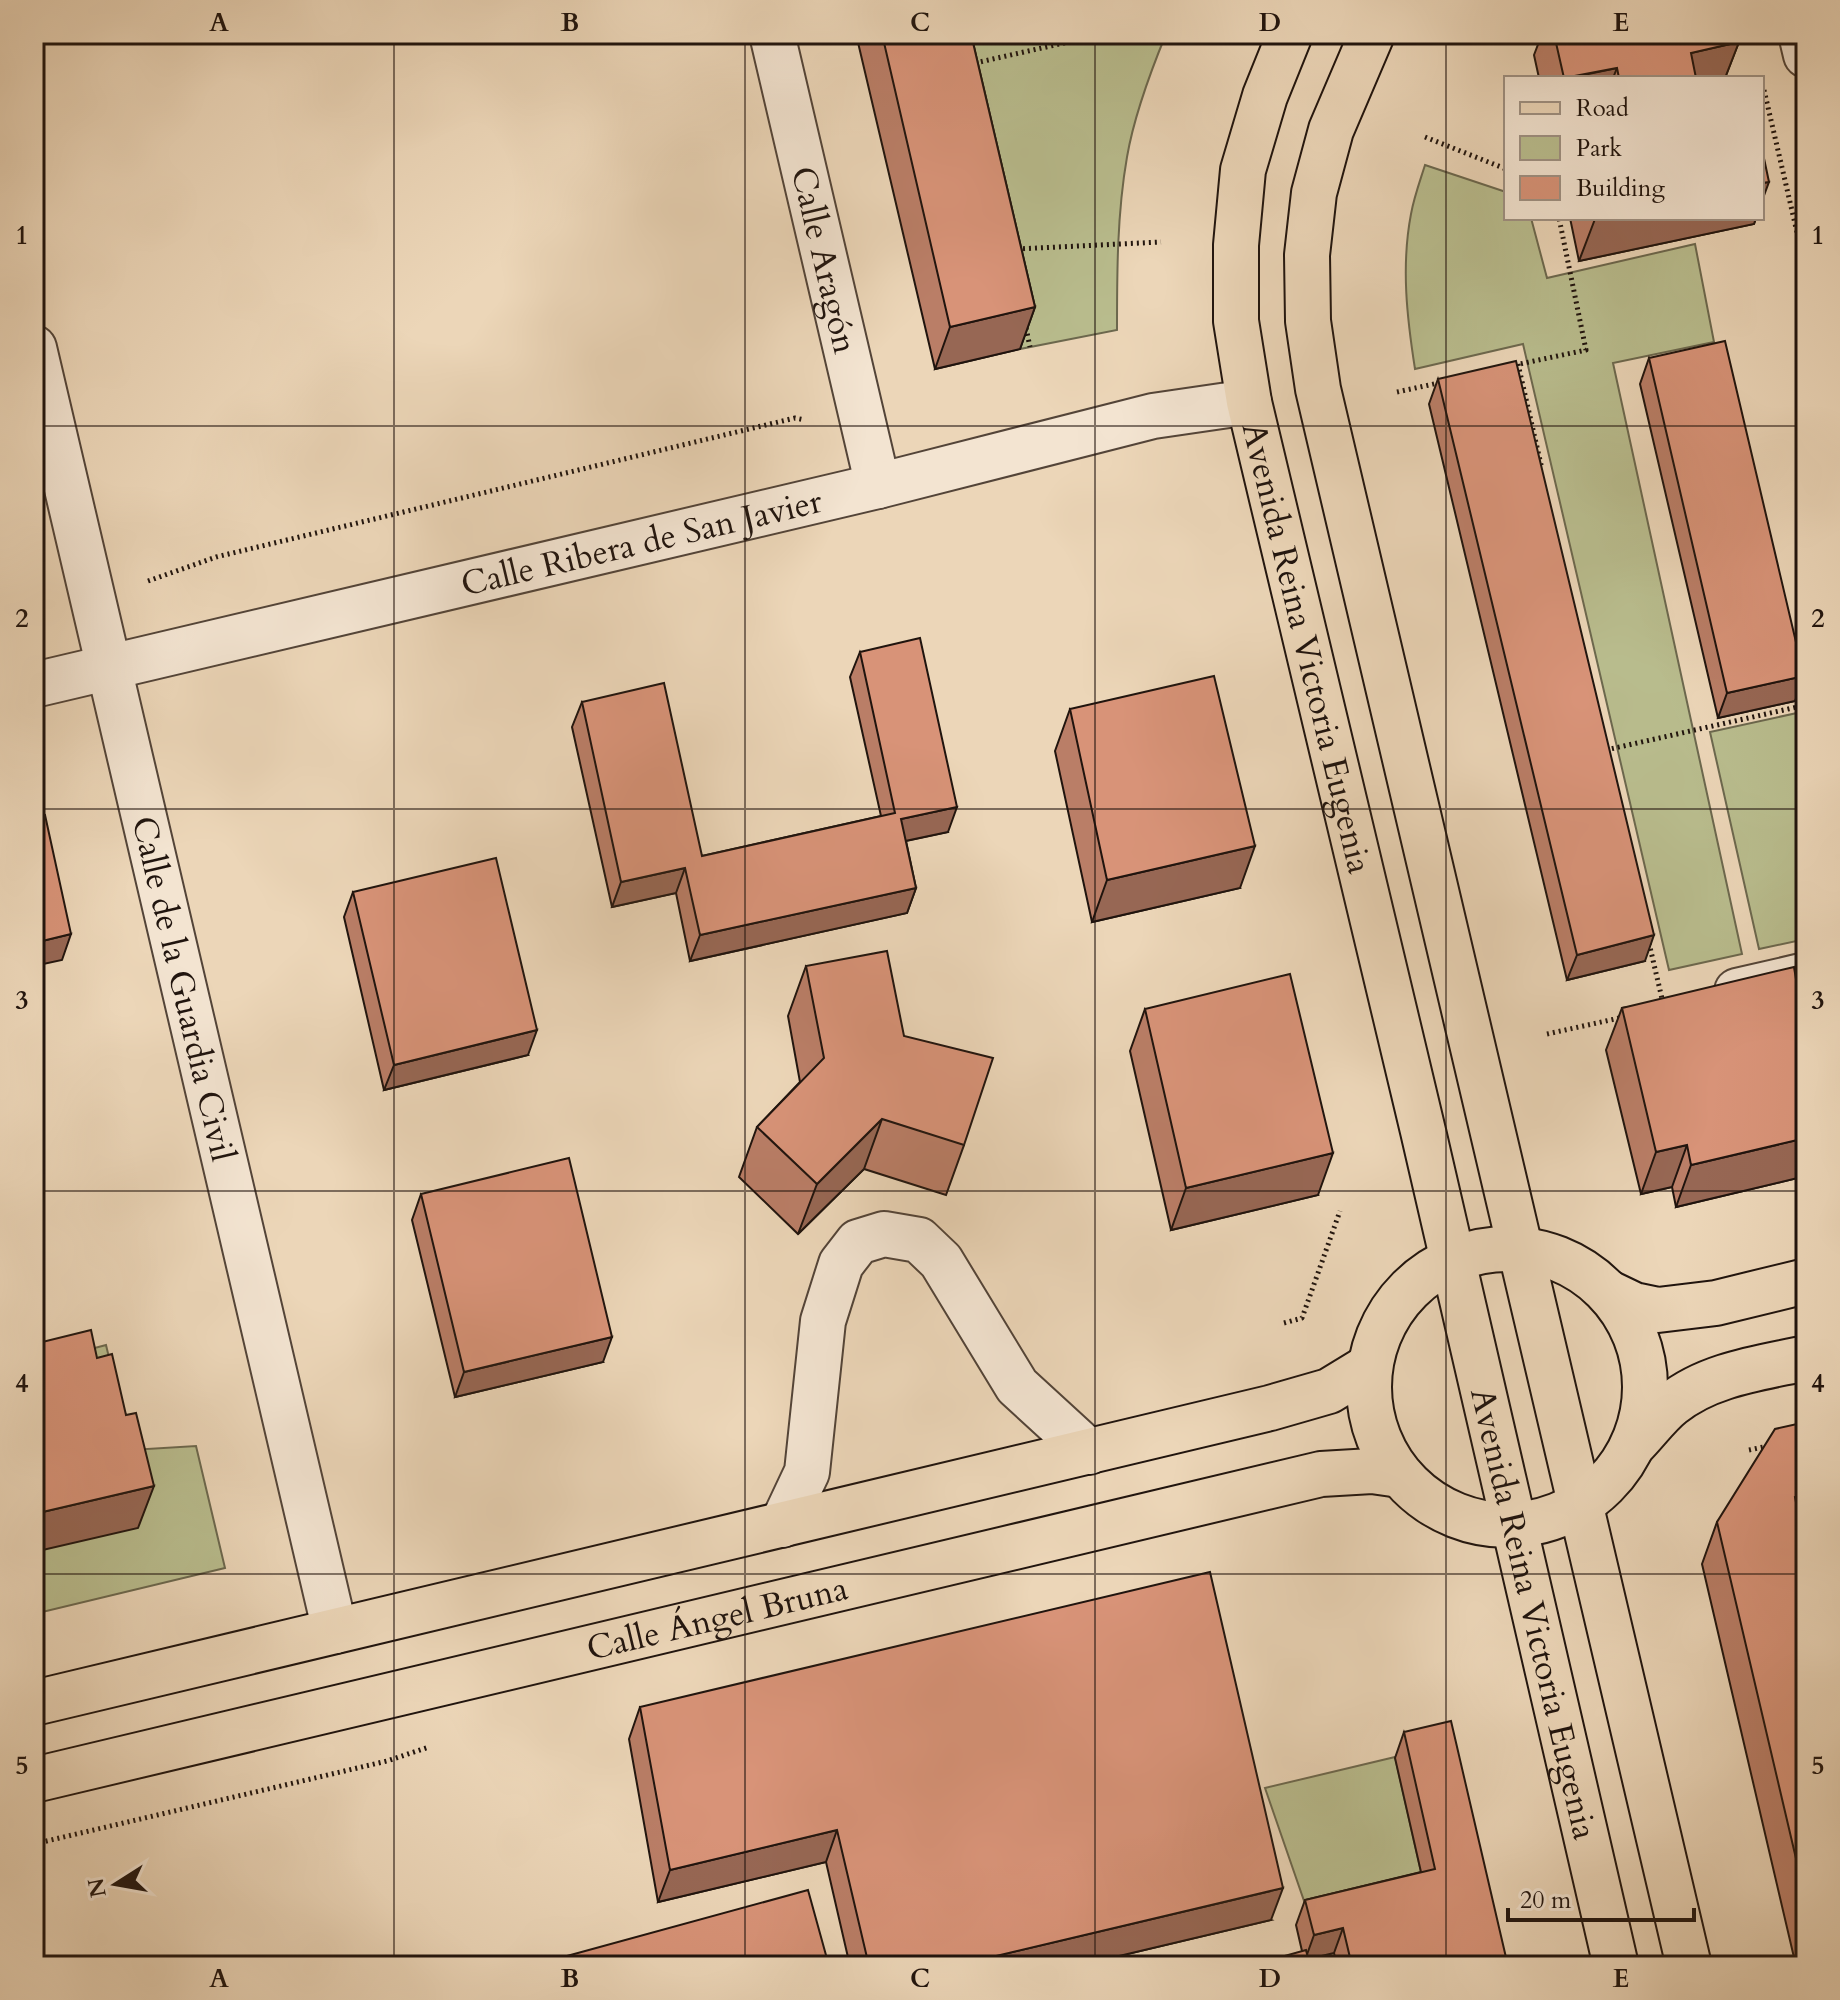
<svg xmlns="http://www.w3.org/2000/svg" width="1840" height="2000" font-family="Cardo,serif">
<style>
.green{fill:#b9bd8e;stroke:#6c684e;stroke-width:2}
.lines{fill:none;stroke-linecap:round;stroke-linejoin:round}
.minor-casing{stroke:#534438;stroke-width:48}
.major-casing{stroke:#20140e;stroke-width:48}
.path{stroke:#20140e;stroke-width:5;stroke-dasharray:2 4;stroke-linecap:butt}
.minor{stroke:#f3e4d1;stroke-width:44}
.major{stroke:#ecd6b8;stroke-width:44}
.wall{fill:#ba7e67;stroke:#20140e;stroke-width:2}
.shaded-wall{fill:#976754;stroke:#20140e;stroke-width:2}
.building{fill:#d89378;stroke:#20140e;stroke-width:2}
.grid{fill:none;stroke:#20140e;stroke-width:2;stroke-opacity:0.55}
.labels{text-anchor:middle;stroke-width:6;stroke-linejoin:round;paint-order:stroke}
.street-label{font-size:34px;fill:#20140e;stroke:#f3e4d1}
.neatline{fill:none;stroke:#20140e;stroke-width:3}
.grid-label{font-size:26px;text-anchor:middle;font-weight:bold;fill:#20140e}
</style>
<rect width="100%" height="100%" fill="#ecd6b8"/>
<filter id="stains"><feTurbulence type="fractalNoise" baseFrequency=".0025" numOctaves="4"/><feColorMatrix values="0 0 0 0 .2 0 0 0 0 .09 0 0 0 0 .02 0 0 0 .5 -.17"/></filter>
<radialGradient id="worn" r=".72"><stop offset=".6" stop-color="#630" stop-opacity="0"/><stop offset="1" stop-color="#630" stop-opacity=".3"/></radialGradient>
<path class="green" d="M946,34h220c-16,39 -32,82 -39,123 -10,57 -10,116 -10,173l-97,19z
M1425,165l81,27v26h25l16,60 148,-34 19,98 -101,21 129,591 -73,16 -146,-626 -108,25c-8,-51 -14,-103 -4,-155 3,-17 9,-33 14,-49z
M1806,711v228l-47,10 -49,-217z
M106,1345l25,105 65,-4 29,122 -191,46v-250z
M1395,1757l31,137 -115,27 -46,-133z"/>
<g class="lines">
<g class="minor-casing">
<g id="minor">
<path id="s1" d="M772,34l106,452"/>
<path d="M1801,34l5,21"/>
<path id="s2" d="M34,348l301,1283"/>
<path id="s3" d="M34,685l844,-199 275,-70 96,-14"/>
<path d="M1737,991l69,-16"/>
<path d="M782,1525l25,-53 16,-151 18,-57 17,-22 26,-8 35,6 22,21 76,125 72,66"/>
</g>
</g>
<g class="major-casing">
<g id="major">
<path id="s4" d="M1290,34l-25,62 -22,74 -7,75v76l13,81 174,729 193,835"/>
<path d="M1372,34l-41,96 -17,63 -7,62 1,66 10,68 371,1577"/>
<circle cx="1507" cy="1387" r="138"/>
<path d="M1609,1293l25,12 24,5 58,-7 90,-22"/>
<path d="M1633,1445c13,-13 25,-30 39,-41 37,-30 89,-36 134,-46"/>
<path d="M34,1703l1236,-295 59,-17 41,-25"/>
<path id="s5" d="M34,1780l1287,-306 51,-3 28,4"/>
</g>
</g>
<path class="path" d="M975,63l107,-24 -1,-5
M1764,90l42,181
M1425,137l81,32
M1017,249l144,-7
M1026,328l4,19
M1518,364l24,105
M1515,365l71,-15 -27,-132
M1397,392l46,-10
M148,581l68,-24 579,-139 10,2
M1799,707l7,34
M1606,750l200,-45
M1649,943l14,60
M1547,1034l77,-17
M1284,1323l18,-5 38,-107
M1749,1450l19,-4
M34,1844l353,-83 42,-14"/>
<use href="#minor" class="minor"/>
<use href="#major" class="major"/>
</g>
<path class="wall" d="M856,34h115l64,273 -15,42 -85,20z
M1542,34h195l2,8 -14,36h-186l-5,-23z
M1570,218h186l-2,6 -175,37z
M1649,358l146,343 -77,17 -78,-334z
M1438,379l207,582 -78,19 -138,-576z
M860,652l88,180 -42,9 10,47 -9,25 -217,48 -14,-68 -64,14 -40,-180 10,-25 120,154 179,-40 -31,-139z
M1070,709l170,179 -148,34 -37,-171z
M353,892l175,163 -144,35 -40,-173z
M806,966l98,70 60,109 -18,50 -82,-26 -66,65 -59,-57 18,-50 43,-45 -12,-66z
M1806,983v193l-130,31 -4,-20 -31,7 -35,-144 16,-42z
M1145,1009l173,186 -147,35 -41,-179z
M421,1194l182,168 -148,35 -43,-177z
M1806,1422v112l-4,1 4,20v411h-10l-94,-402 15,-42z
M640,1707l631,213 -194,46h-227l-24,-104 -168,40 -29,-163z
M1404,1732l104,234h-171l-3,-13 -26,6 -6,-8 -6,-26 9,-25 116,-28 -26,-114z"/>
<path class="shaded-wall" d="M1739,42l-14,36h-43l9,-25z
M1617,68l-4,10h-44z
M1769,182l-7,19v-18z
M1600,218h156l-2,6 -175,37 16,-42z
M1035,307l-15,42 -85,20 15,-42z
M1804,676l-9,25 -77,17 9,-25z
M957,807l-9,25 -57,12 10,-25z
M1255,846l-15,42 -148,34 15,-42z
M685,868l-9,25 -64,14 9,-25z
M916,888l-9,25 -217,48 10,-26z
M71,934l-9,26 -28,6v-23z
M1654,935l-9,26 -78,19 10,-25z
M537,1030l-9,25 -144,35 10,-25z
M882,1119l-18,50 -66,65 19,-50z
M1806,1138v38l-130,31 15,-42z
M1687,1145l-15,42 -31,7 15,-42z
M1333,1153l-15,42 -147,35 15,-42z
M612,1337l-9,25 -148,35 9,-25z
M154,1486l-16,42 -104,24v-38z
M1806,1495v39l-27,5 16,-42z
M837,1830l-11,32 -168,40 12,-32z
M1283,1888l-12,32 -194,46h-123z
M1343,1928l-9,25 -29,7 9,-25z"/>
<path class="building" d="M882,34h89l64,273 -85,20z
M1554,34h183l2,8 -48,11 5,25h-77l-2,-10 -53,10z
M1762,149l7,33 -7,1z
M1725,341l79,335 -77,17 -78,-335z
M1516,361l138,574 -77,20 -139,-576z
M920,638l37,169 -56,12 15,69 -216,47 -15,-67 -64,14 -39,-180 82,-19 38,173 193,-43 -35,-161z
M1214,676l41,170 -148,34 -37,-171z
M45,815l26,119 -37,9v-125z
M496,858l41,172 -143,35 -41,-173z
M887,951l17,85 89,22 -29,87 -82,-26 -65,65 -60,-57 67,-69 -18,-92z
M1794,967l3,18 9,-2v155l-115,27 -4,-20 -31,7 -34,-144z
M1290,974l43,179 -147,35 -41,-179z
M569,1158l43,179 -148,35 -43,-178z
M91,1330l6,28 15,-4 14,61 10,-2 18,73 -120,28v-170z
M1806,1422v73l-11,2 11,58v346l-89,-379 58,-93z
M1210,1572l73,316 -329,78h-85l-32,-136 -167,40 -30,-163z
M1451,1721l57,245h-156l-9,-38 -29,7 -9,-35 130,-31 -31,-137z
M808,1890l21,76h-283l-1,-4z
M1306,1950l4,16h-62z"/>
<path class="grid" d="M394,34v1932M745,34v1932M1095,34v1932M1446,34v1932M34,426h1772M34,809h1772M34,1191h1772M34,1574h1772"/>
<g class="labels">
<g class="street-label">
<text dy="12" stroke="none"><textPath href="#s1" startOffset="232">Calle Aragón</textPath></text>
<text dy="12" stroke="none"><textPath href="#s3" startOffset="624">Calle Ribera de San Javier</textPath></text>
<text dy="12" stroke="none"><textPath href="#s4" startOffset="630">Avenida Reina Victoria Eugenia</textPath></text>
<text dy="12" stroke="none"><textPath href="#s2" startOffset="658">Calle de la Guardia Civil</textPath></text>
<text dy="12" stroke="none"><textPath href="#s4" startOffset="1622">Avenida Reina Victoria Eugenia</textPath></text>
<text dy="12" stroke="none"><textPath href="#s5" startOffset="702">Calle Ángel Bruna</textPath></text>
</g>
</g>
<rect width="1840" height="2000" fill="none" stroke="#ecd6b8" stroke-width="88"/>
<rect x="1504" y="76" width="260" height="144" fill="#f3e4d1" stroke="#9f9183" stroke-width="2"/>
<rect x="1520" y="102" width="40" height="12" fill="#ecd6b8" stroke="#9f9183" stroke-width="2"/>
<text x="1576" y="116" font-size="24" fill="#20140e">Road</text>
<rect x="1520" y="136" width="40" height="24" fill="#b9bd8e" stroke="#9f9183" stroke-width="2"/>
<text x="1576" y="156" font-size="24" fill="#20140e">Park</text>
<rect x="1520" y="176" width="40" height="24" fill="#d89378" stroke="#9f9183" stroke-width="2"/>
<text x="1576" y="196" font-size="24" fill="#20140e">Building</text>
<g transform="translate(116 1884) rotate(259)" stroke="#f3e4d1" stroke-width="6" paint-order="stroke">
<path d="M0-6L14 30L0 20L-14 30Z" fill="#20140e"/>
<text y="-12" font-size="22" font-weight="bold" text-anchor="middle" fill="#20140e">N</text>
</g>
<path d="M1508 1908v12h186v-12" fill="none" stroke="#20140e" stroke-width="4"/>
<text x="1520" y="1908" font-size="24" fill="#20140e" stroke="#f3e4d1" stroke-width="6" paint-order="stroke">20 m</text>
<rect x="44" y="44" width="1752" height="1912" class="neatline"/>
<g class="grid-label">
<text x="219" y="31">A</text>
<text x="570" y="31">B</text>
<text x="920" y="31">C</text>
<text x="1270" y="31">D</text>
<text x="1621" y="31">E</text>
<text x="22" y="244">1</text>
<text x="1818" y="244">1</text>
<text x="22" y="627">2</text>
<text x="1818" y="627">2</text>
<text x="22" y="1009">3</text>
<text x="1818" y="1009">3</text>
<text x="22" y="1392">4</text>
<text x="1818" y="1392">4</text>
<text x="22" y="1774">5</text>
<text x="1818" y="1774">5</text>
<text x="219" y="1987">A</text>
<text x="570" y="1987">B</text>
<text x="920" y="1987">C</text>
<text x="1270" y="1987">D</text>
<text x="1621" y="1987">E</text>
</g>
<rect width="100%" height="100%" filter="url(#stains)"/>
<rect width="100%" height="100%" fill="url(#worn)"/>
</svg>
